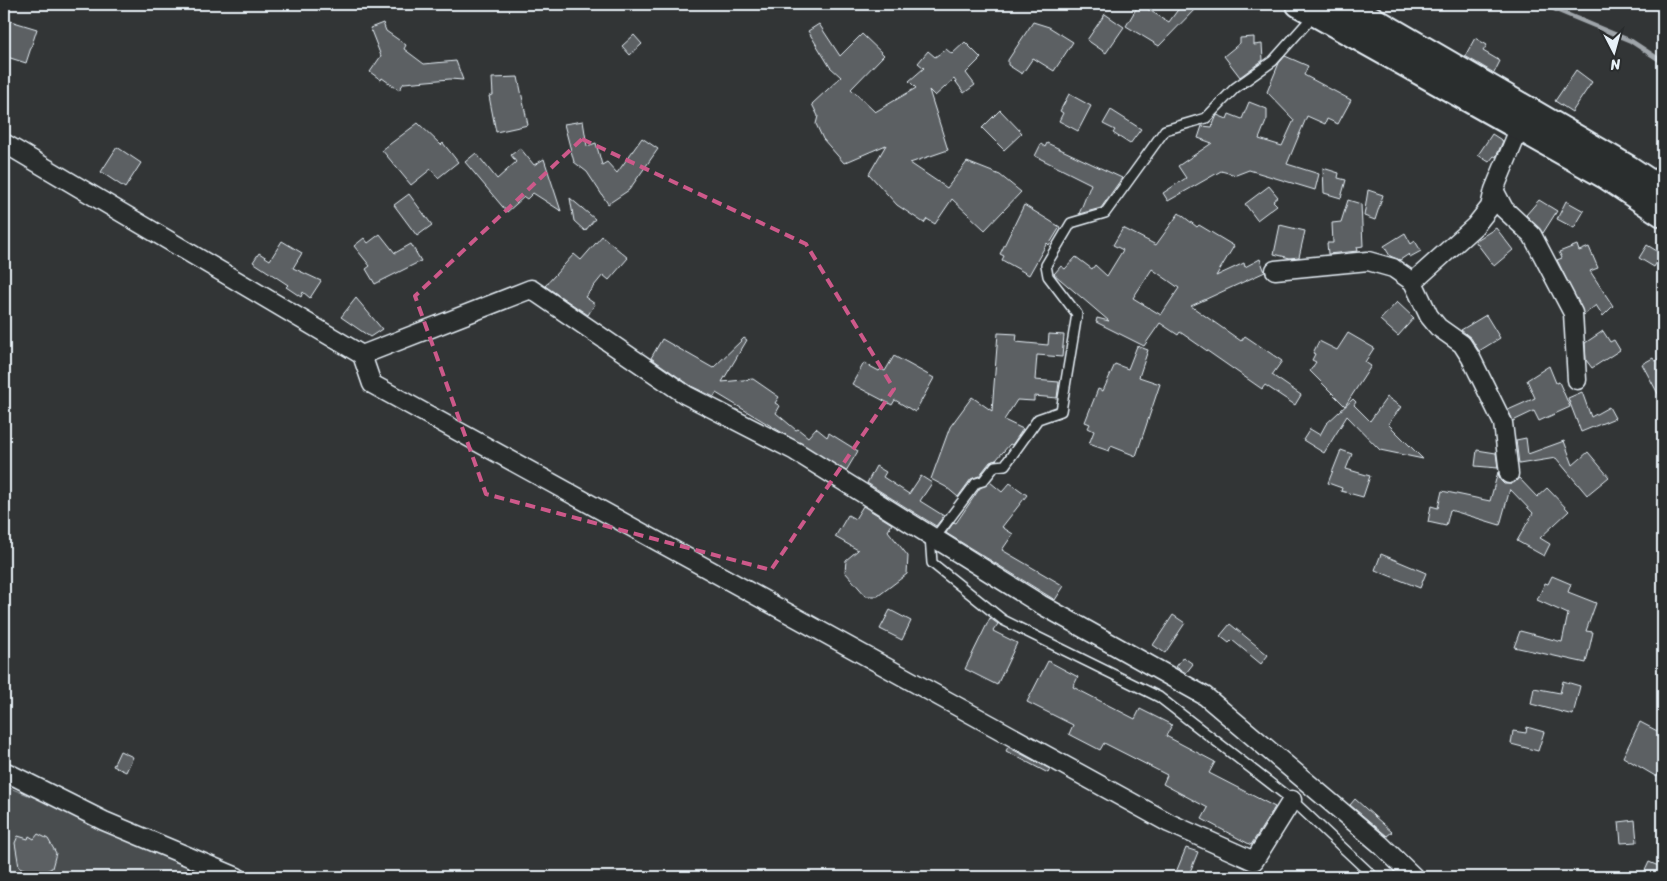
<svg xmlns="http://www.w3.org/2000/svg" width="1667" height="881" font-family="Sriracha,sans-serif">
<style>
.green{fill:#494d4f;stroke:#989fa4}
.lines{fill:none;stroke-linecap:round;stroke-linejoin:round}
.stream{stroke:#9fa5aa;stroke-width:4.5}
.building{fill:#5c6063;stroke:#e8f1f8;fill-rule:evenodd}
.lane-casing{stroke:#e8f1f8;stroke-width:12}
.street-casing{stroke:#e8f1f8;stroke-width:21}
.secondary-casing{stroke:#e8f1f8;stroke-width:29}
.lane{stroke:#2a2d2e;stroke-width:9}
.street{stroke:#2a2d2e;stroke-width:18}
.secondary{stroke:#2a2d2e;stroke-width:25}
.marked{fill:none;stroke:#cd598a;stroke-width:4;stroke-dasharray:10 6;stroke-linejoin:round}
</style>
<rect width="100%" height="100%" fill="#323536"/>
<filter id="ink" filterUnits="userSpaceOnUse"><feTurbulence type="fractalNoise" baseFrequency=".02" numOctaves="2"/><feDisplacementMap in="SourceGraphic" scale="10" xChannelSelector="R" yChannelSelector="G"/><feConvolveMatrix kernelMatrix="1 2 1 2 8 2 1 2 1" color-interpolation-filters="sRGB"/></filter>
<g filter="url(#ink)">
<path class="green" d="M4,787h3l236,90h-239z"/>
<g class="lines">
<path class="stream" d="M1542,4l89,37 32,21"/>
</g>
<path class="building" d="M1139,4l30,18 13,-18h18l-41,42 -33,-20z
M1105,14l19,13 -18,26 -19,-13z
M4,19l33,10 -11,34 -22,-7z
M1033,22l16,5 24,15 -19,29 -21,-13 -11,16 -14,-9v-5z
M383,23l3,8 20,14 -2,4 20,15 32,-3 7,19 -13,-1 -46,4 -5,7 -17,-12 -1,2 -11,-8 11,-16 -11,-28z
M819,24l21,32 22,-22 22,21 -33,34 24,23 41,-24 -7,-7 15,-13 -6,-5 10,-12 7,6 11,-8 6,5 13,-12 16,16 -15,15 9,12 -11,8 -10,-14 -19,17 -6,-6 19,60 -38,13 37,25 20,-26 33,13 21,17 -36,38 -33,-31 -17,25 -8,-5 -3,4 -27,-18 -28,-31 17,-29 -42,18 -21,-24 -7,-15 2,-8 -6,-12 29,-27 -11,-10 -22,-36z
M634,35l8,9 -12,11 -8,-9z
M1254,37v8l8,-1 1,16 -23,17 -16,-21 16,-13v-5z
M1475,38l12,7 -4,6 17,10 -6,12 -29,-17z
M1285,56l23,10 -4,9 47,25 -13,24 -11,-5 -2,5 -18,-8 -20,48 32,10 -4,16 -66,-20 -13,5 -15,-4 -53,30 -5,-8 23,-15 -8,-12 34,-23 -14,-5 4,-12 10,1 5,-12 10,4 2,-5 13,5 7,-17 18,7v10l-8,20 23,7 12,-26 -27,-28 12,-29z
M1576,70l16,12 -20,30 -17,-11z
M518,77l10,48 -32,7 -7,-36 4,-1 -1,-17z
M1069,94l22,12 -13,25 -19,-10 4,-8 -3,-2z
M1000,110l22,23 -18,17 -22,-22z
M1111,110l30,19 -11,15 -17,-11 2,-3 -12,-6z
M583,121l4,25 9,-3 6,22 5,-3 10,11 25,-35 16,11 -29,41 -21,14 -21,-32 -13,-10 -10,-38z
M418,123l23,22 2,-2 15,19 -20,16 -7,-9 -20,16 -29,-35z
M1492,134l11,7 -7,16 -2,-1 -5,6 -11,-7z
M1047,143l75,35 -21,30 -22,6 12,-30 -56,-28 6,-12 4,3z
M117,147l24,16 -16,25 -24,-16z
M520,148l14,17 10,-6 17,52 -28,-18 -6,6 -3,-2 -17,15 -42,-50 11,-9 21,26 19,-17 -5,-7z
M1323,168l16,5 -1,5 8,2 -5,18 -17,-5z
M1269,186l9,11 -5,4 4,4 -20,15 -12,-16z
M1368,190l15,5 -8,25 -11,-4z
M409,194l23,31 -15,11 -23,-31z
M570,198l25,21 -10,12 -11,-10z
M1348,200l13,4 2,42 -6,1 1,4 -30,3 -1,-11h6l-1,-20 9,-1z
M1539,200l18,11 -14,22 -17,-18z
M1566,201l18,10 -10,17 -17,-9z
M1024,205l36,22 -11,18 -2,-2 -18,32 -27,-15 2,-4 -4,-2z
M1179,213l18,14 2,-2 35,21 -18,30 28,-13 1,4 15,-8 5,13 -74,34 50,35 4,-5 37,25 -10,14 29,20 -6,10 -30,-20 -3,4 -82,-57 -2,3 -18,-12 -16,23 -48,-24 1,-4 12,3 -55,-47 7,-8 4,3 11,-12 16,12 3,-4 12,11 16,-26 -10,-5 10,-17 33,17zM1152,269l27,19 -18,27 -28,-17z
M1280,225l25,6 -6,26 -9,1 -16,-4z
M1496,228l17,22 -19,16 -19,-25z
M1405,233l6,11 4,-3 6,10 -11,6 -1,-3 -9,6 -10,-4 -6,-10z
M380,234l15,19 16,-9 10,17 -46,23 -9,-15 4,-3 -16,-20 10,-8 4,5z
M602,236l26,22 -19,22 -6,-5 -18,22 10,7 -7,11 -43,-29 29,-32 7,6z
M282,241l20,12 -9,15 28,13 -11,17 -7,-6 -2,5 -15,-10 2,-2 -35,-23 6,-9 11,7z
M1577,245l2,6 10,-4 9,21 -8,3 23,35 -10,10 -7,-11 -12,10 -27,-55 5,-2 -3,-6z
M1647,245l15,9 -8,13 -15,-9z
M356,298l26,31 -12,8 -29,-20z
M1397,302l17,16 -16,18 -18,-16z
M1486,315l14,23 -21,13 -8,-13 -10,-8z
M1603,331l7,11 4,-2 6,10 -28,18 -6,-8 -1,-17z
M998,333l19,1 -1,8 32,3 1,-11 15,1 -2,22 -25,-2 -2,25 24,2 -2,16 -23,-2v5l-17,-1 -13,20 19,9 -11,16 -2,-1 -14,16 -6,2 -11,14 -8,3 -13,18 -12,-10 -15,-8 19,-52 22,-30 20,14z
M1348,333l26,15 -9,14 6,4 -26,40 -35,-35 6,-9 -4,-2 3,-6 -2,-1 6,-12 18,9z
M744,338l3,2 -25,42 31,-3 26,18 -4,6 5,3 -4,7 20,17 2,-1 10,8 8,-9 11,9 2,-4 29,18 -12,20 -130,-78 -2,4 -23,-11 -40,-28 11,-19 51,29z
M1137,346l11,4 -9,27 21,7 -24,72 -25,-10 -2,5 -20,-7 5,-13 -6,-3 2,-4 -5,-2 13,-33 5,2 12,-27 13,5z
M894,356l40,22 -19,34 -20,-12 -3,5 -40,-21 12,-21 15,8 2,-2 4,2z
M1663,357v46l-21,-39 11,-6 2,3z
M1549,366l7,17 3,-1 11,25 -31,14 -5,-10 -21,10 -5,-11 27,-12 -8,-18z
M1582,392l9,25 18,-10 6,11 -34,14 -13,-34z
M1387,397l14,10 -13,17 35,35 -43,-9 -33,-34 -23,37 -21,-13 7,-11 10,6 6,-11 27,-25 3,3 -2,3 16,16z
M1526,438l2,16 36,-13 9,24 15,-13 21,25 -22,18 -31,-37 -37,6 -3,-24z
M1341,450l11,4 -6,15 24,7 -7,21 -22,-6 1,-3 -14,-5z
M1477,450l19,3 2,15 -23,-2z
M876,466l10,6 -3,5 26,17 12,-18 11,7 -12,18 24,15 -8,10 -69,-43z
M1498,472l2,8 4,4h7l8,-6 18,19 10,-9 22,23 -29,27 10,6 -6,12 -27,-15 16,-28 -23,-24 -10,36 -50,-15 -4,16 -18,-4 3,-16 7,2 4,-17 48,10z
M990,482l12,10 8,-9 17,12 -25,32 11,7 -11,16 62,36 -9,14 -109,-67 8,-11 2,1 24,-35z
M863,506l29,18 -4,7 20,25 -1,18 -29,22h-12l-21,-24 1,-12 12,-10 -23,-13 13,-22 7,4z
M1381,554l45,19 -6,15 -45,-18z
M1552,576l19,8 -3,8 28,11 -10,28 7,1 -7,31 -72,-16 6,-16 42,11 6,-28 -31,-14 8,-17 3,1z
M890,610l21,11 -9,19 -22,-11z
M1173,615l12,8 -20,30 -12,-8z
M990,618l8,6 -5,7 24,12 -20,42 -32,-16z
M1230,624l38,31 -7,9 -29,-24 -3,3 -9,-7z
M1183,657l10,7 -7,9 -10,-6z
M1048,661l30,16 -5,10 62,32 5,-10 32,16 -6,11 49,26 -6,11 66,34 -24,38 -49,-26 6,-11 -45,-24 4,-9 -63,-32 -4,7 -31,-16 4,-9 -46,-23z
M1563,681l17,5 -7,29 -42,-11 3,-16 26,5z
M1640,722l23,12v30l-6,13 -34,-20z
M1527,727l17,5 -6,19 -27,-7 2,-13 13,2z
M1008,747l42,22 -2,4 -42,-22z
M120,751l13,6 -7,15 -13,-6z
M1355,799l37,33 -5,4 -37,-31z
M1635,820l2,22 -16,1 -2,-21z
M38,834l10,5 8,14 -4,15 -14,7 -19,-8 -4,-24 3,-7 10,3 1,-3 5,3z
M1186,848l12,4 -10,25h-14z
M1649,862l12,5 -5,10h-14z"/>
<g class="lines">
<g class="lane-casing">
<path id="lane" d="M930,536l2,27 71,57 156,77 133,103 82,77
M934,539l42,-56 7,-2 12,-15 10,-1 33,-46 23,-8 16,-97 -29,-38 -2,-11 25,-42 34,-10 60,-83 41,-12 29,-30 38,-27 41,-46"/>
</g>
<g class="street-casing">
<path id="street" d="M4,143l358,212 169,-66 155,106 109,56 245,153 165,92 175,148 34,33
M1494,190l10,19 28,26 41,78 4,67
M1275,270l93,-9 25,7 20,14 16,34 9,11 24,17 9,14 32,65 6,51
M1413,282l62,-56 15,-19 4,-17 26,-63
M362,355l10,29 797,439 85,38 38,-61
M4,771l100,50 133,56"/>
</g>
<g class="secondary-casing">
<path id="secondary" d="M1299,4l307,172 57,38
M1346,4l282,164 35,23"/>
</g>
<use href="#lane" class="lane"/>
<use href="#street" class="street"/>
<use href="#secondary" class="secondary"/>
</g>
</g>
<path class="marked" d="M582,139l224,105 88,145 -123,181 -285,-76 -71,-198z"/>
<rect width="1667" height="881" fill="none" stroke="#2a2d2e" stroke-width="20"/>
<rect x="10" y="10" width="1647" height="861" fill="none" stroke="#e8f1f8" stroke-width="2" filter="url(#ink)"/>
<g transform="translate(1614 52) rotate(174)" stroke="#2a2d2e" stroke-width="4" paint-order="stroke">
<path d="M0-4L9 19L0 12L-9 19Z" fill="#e8f1f8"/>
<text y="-8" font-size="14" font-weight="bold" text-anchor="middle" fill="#e8f1f8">N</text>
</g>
</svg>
